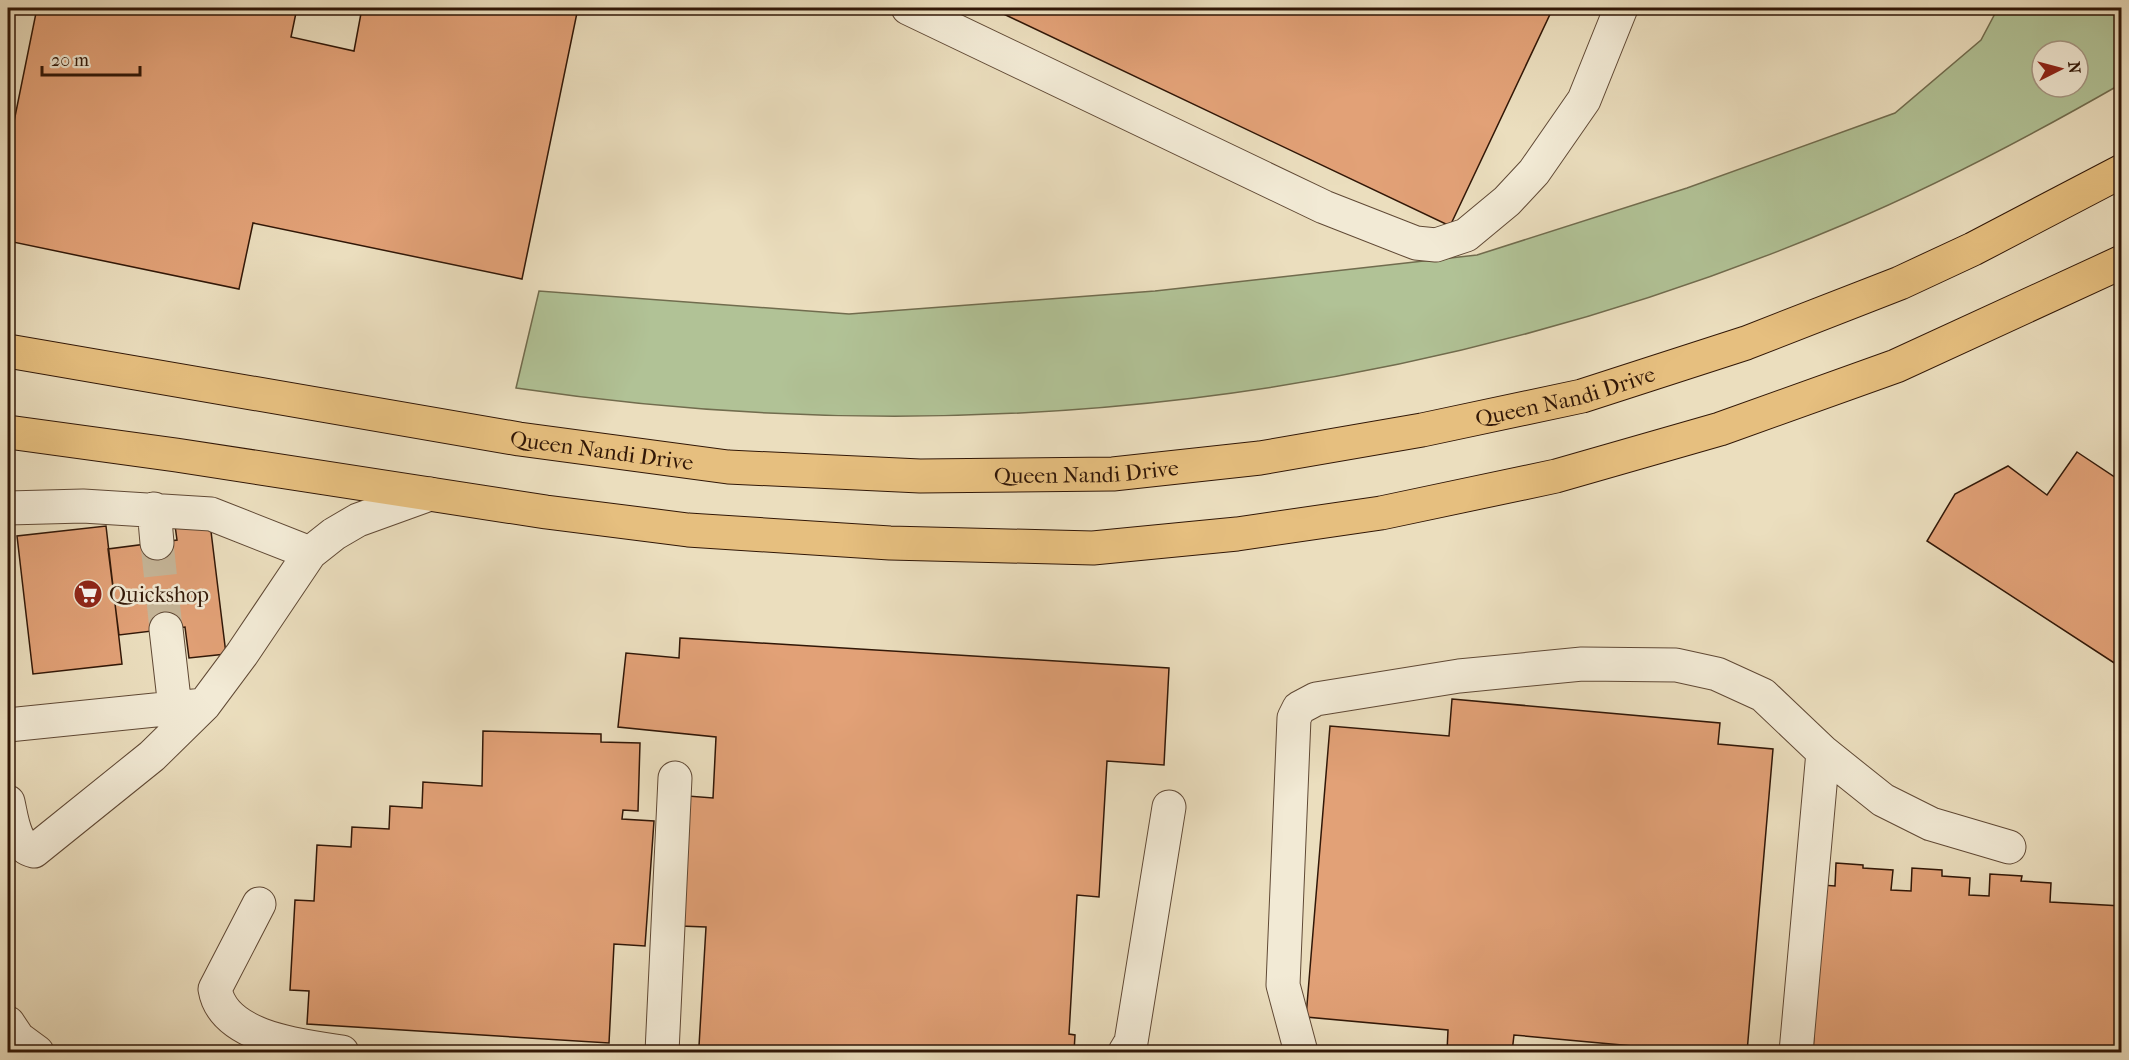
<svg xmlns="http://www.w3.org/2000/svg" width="2129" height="1060" font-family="'IM FELL French Canon',serif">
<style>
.green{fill:#b1c296;stroke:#716c4e;stroke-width:1.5;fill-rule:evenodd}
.building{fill:#e2a177;stroke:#311707;stroke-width:1.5}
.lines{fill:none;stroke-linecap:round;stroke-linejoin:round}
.minor-tunnel{stroke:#c6b699;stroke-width:33;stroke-dasharray:33 16;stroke-linecap:butt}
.minor-casing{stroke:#604935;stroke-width:35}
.major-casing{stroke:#311707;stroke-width:35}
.minor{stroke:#f2ead5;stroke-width:33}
.major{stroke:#e6bf7f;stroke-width:33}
.labels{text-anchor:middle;stroke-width:5;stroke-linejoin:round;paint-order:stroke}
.street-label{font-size:22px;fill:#311707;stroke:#f2ead5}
.poi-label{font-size:22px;fill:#311707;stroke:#f2ead5;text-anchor:start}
</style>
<rect width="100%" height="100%" fill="#ebdebe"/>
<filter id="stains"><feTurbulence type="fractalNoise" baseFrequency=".00333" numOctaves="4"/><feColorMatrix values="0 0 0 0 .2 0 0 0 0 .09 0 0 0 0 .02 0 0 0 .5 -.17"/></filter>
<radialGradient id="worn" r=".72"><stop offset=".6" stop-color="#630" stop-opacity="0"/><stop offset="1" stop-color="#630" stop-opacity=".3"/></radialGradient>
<path class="green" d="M1998,8h123v76c-89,51 -181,100 -276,140 -422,179 -876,231 -1329,164l23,-97 310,23 306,-23 322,-36 210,-67 208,-75 86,-73zM2042,51h36v36h-36z"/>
<path class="building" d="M37,8h260l-6,29 63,14 8,-43h216l-56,271 -269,-56 -14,66 -231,-48v-90z
M991,8h562l-103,218z
M2077,452l45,30v186l-195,-127 28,-47 53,-28 39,29z
M209,515l17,139 -37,4 -4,-31 -66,8 -11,-86 69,-9 -3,-22z
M106,526l16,138 -89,10 -16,-138z
M680,638l489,30 -5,97 -57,-4 -8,136 -22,-2 -8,139 6,1 -1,17h-265l-110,-6 7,-119 -26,-1 8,-130 25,2 3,-61 -98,-10 8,-74 53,5z
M1452,699l268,24 -2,21 55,5 -26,303h-83l1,-3 -151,-14 -2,17h-65l1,-22 -142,-13 24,-291 119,10z
M483,731l118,3v8l39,1 -2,68 -15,-1 -1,9 32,2 -9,125 -31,-2 -5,99 -302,-19 2,-33 -19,-1 5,-90 19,1 3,-56 34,2 1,-20 37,2 1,-23 32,2 1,-26 59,4z
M1836,863l27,2v3l30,2 -2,20 20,1 1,-23 30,2v6l28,2 -1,17 20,1 1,-22 32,2 -1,5 30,2 -1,19 72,4v146h-309l9,-167 13,1z"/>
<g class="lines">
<path class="minor-tunnel" d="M157,543l9,86"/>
<g class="minor-casing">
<path id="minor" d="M908,8l416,199 92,36 20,2 30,-10 41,-34 27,-29 50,-72 37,-92
M8,508l75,-2 128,8 99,39
M154,509l3,34
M166,629l9,79
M8,725l196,-20
M8,802c4,17 6,45 26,49l118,-95 52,-51 38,-51 68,-101 24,-19 24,-14 72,-26
M259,904l-44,85c8,49 87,57 127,63
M8,1023l10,15 19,14
M662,1052l13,-274
M1125,1052l6,-10 38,-235
M1301,1052l-18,-67 11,-267 5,-10 17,-9 143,-23 123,-12 94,1 41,9 46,21 60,57 60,48 48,24 78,23
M1796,1052l27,-300"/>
</g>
<g class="major-casing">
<g id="major">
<path id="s1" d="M8,351l511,88 209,28 192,9 193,-2 147,-16 162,-28 160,-34 164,-53 154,-60 73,-34 149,-78"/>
<path d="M8,432l168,23 370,57 142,18 202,13 203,5 144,-14 144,-21 175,-37 164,-47 176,-63 226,-104"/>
</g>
</g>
<use href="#minor" class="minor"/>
<use href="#major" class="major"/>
</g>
<defs>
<g id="supermarket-disc" transform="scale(1.5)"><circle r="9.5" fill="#8f2418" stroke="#f2ead5"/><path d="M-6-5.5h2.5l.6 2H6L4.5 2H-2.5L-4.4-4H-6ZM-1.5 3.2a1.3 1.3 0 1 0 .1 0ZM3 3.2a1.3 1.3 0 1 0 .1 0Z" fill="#fff"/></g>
</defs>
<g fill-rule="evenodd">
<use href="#supermarket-disc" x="88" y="594"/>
</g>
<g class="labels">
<g class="street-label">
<text dy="8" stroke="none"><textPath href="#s1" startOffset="1574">Queen Nandi Drive</textPath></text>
<text dy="8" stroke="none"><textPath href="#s1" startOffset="602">Queen Nandi Drive</textPath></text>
<text dy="8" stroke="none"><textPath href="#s1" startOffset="1088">Queen Nandi Drive</textPath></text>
</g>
<g class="poi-label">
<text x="109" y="602">Quickshop</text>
</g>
</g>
<rect width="2129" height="1060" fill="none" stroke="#ebdebe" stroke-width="30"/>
<rect x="9" y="9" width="2111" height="1042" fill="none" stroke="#311707" stroke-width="3"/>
<rect x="15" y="15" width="2099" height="1030" fill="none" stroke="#311707" stroke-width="1.5"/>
<g transform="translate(2060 69) rotate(84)"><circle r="28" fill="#f2ead5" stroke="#a59683" stroke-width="1.5"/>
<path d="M0-4.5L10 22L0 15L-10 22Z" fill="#8f2418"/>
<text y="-9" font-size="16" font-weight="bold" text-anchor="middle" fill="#311707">N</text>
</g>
<path d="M42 66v9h98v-9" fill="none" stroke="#311707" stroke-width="3"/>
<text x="51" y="66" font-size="18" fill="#311707" stroke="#f2ead5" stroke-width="4.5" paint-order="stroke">20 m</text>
<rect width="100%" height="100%" filter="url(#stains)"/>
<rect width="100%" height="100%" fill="url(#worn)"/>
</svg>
